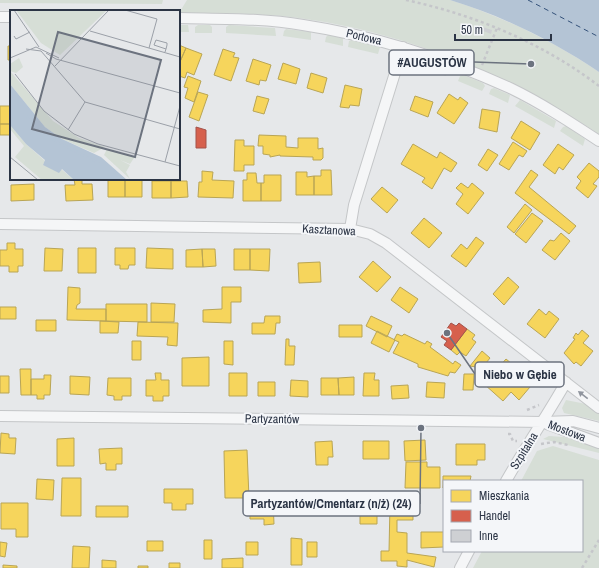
<svg xmlns="http://www.w3.org/2000/svg" width="599" height="568" font-family="'Archivo Narrow',sans-serif">
<style>
.green{fill:#d6ded6}
.water{fill:#b4c4d5}
.homes{fill:#f6d55c;stroke:#b9a555}
.shops{fill:#d6604d;stroke:#a3534b}
.lines{fill:none;stroke-linecap:round;stroke-linejoin:round}
.ferry{stroke:#34527a;stroke-width:1;stroke-dasharray:5 4;stroke-linecap:butt}
.building{fill:#ced0d3}
.minor-casing{stroke:#c4c6c8;stroke-width:12}
.path{stroke:#c5c6ca;stroke-width:2.5;stroke-dasharray:3 3;stroke-linecap:butt}
.minor{stroke:#f5f6f7;stroke-width:10}
.oneway{fill:#90959e}
.labels{text-anchor:middle;stroke-width:4;stroke-linejoin:round;paint-order:stroke}
.street-label{font-size:12px;fill:#2b3445;stroke:#f4f6f9}
.inset-river{fill:none;stroke:#b4c4d5;stroke-width:2}
.inset-road{fill:none;stroke:#9ba0a8;stroke-width:1}
.view{fill:#6c737f;fill-opacity:0.15;stroke:#6c737f;stroke-width:2}
.inset-edge{fill:none;stroke:#2b3445;stroke-width:2}
.leader{fill:none;stroke:#6c737f;stroke-width:1.5}
.callout-dot{fill:#6c737f;stroke:#f4f6f9;stroke-width:1.5}
.callout{fill:#f4f6f9;stroke:#6c737f;stroke-width:1.5}
.callout-label{font-size:13px;text-anchor:middle;font-weight:bold;fill:#2b3445}
</style>
<rect width="100%" height="100%" fill="#e6e8ea"/>
<path class="green" d="M0,0h163l-1,4 -162,-1z
M187,0h263c54,17 103,41 149,72v62c-96,-62 -203,-106 -317,-118 -34,-3 -69,-3 -103,-3z
M179,25h9l1,7h-10z
M198,25h12l2,2v6h-17v-6z
M229,25l46,3 1,8 -50,-3v-6z
M286,29l25,3v8l-28,-4 1,-5z
M328,35l15,3v8l-18,-4 1,-5z
M352,40l28,7 -2,7 -30,-7 1,-6z
M422,59l25,9 -1,8 -27,-10z
M463,75l20,8 2,3 -3,5 -24,-10 2,-5z
M494,88l16,7 -2,8 -19,-9 2,-5z
M520,100l36,21 -2,7 -39,-22z
M566,126l19,13 -2,7 -23,-15 3,-4z
M566,400l20,4 13,7v10l-35,-8 -2,-5z
M549,436l15,1 35,11v5l-56,-14z
M553,446l46,14v108h-126l9,-17h100v-70h-61l16,-30z"/>
<path class="water" d="M450,0h149v72c-46,-31 -96,-56 -149,-72z"/>
<path class="homes" d="M179,45l7,3 -7,16z
M8,46h3v14h-3z
M186,48l16,6 -8,21 -7,-3 -2,6 -6,-2v-12z
M223,49l12,4 -2,4 6,1 -8,23 -17,-6z
M253,59l18,6 -5,16 -6,-1 -1,5 -13,-4z
M283,63l17,6 -4,15 -18,-5z
M311,73l16,5 -4,15 -16,-5z
M188,76l13,5 -7,21 -9,-4 3,-10 -4,-1z
M345,85l17,4 -3,17 -9,-1 -1,3 -9,-1z
M198,92l10,3 -9,26 -10,-4z
M449,94l9,6 2,-3 8,6 -14,21 -17,-11z
M257,96l12,3 -5,15 -11,-3z
M415,96l18,6 -5,15 -18,-7z
M0,106h11v18h-11z
M482,109l18,3 -3,20 -18,-4z
M521,121l19,12 -10,17 -19,-12z
M0,124h11v11h-11z
M259,135l27,1v11l12,1v-10h20v11l5,-1v10l-2,2h-8v-3l-33,-1v-1l-10,2v-2l-7,-1v-8h-5z
M235,140h9v6h10v19h-10v6h-10z
M513,142l14,9 -4,6 -4,-2 -10,15 -10,-6z
M413,144l24,14 3,-6 17,11 -6,9 -7,-4 -12,21 -10,-7 3,-4 -24,-14z
M558,144l16,11 -11,15 -4,-3 -4,7 -12,-9z
M488,149l10,6 -11,16 -9,-6z
M589,163l10,8v6l-6,7 4,2 -9,12 -12,-10 5,-7 -4,-4z
M321,170h10l1,25h-18v-19h7z
M531,170l7,5 -9,12 47,39 -7,8 -54,-41z
M202,171l11,1 -1,8 22,1 -1,17 -35,-1 1,-15h3z
M296,172h11v5l7,-1v19h-18z
M247,173h9l1,10h4v18h-18v-21h4z
M264,175h17v26h-20v-18h3z
M74,179h8v5h10l1,16 -27,1 -1,-16h10z
M108,179h17v18h-17z
M125,179h17v18h-17z
M152,181h19v17h-19z
M171,181h16l1,16 -17,1z
M461,183l7,5 4,-5 12,10 -16,21 -12,-10 7,-10 -7,-6z
M34,184v16l-23,1v-16z
M382,187l16,13 -11,13 -16,-14z
M525,204l7,6 -18,23 -7,-6z
M532,213l11,8 -17,22 -11,-9z
M424,218l18,15 -13,15 -18,-15z
M561,233l9,8 -15,19 -13,-10 8,-10 4,1z
M476,237l8,6 -18,24 -15,-11 10,-12 6,5z
M7,243h8v6h8v17h-5v6h-9v-6h-9v-16h7z
M45,248l18,1 -1,22h-18z
M78,248h18v25h-18z
M115,248h20v17h-6l-1,4h-8v-4h-5z
M147,248l26,1v20l-27,-1z
M202,249l1,18h-17v-17z
M202,249h13l1,17 -13,1z
M234,249h16v21h-16z
M250,249h20l-1,22 -19,-1z
M373,261l18,16 -14,15 -18,-15z
M320,262l1,20 -22,1 -1,-20z
M508,277l11,10 -15,18 -11,-11z
M68,287l12,1v15l-3,2 -1,4h30v12l-39,-1z
M222,287h19v15h-10v21l-28,-1v-12l19,-1z
M400,287l18,12 -9,14 -18,-13z
M151,303l24,1 -1,18h-23z
M106,304h41v18l-41,-1z
M0,307h16v12h-16z
M539,309l7,6 3,-4 10,8 -14,19 -18,-14z
M265,316h15v7h-4l-1,11h-23v-11h12z
M371,316l21,10 -5,11 -21,-11z
M36,320h20v11h-20z
M100,321l19,1 -1,11h-18z
M138,322l40,1 -1,23 -10,-1 1,-8 -31,-1z
M339,325h23v12h-23z
M467,329l8,6 -3,4 4,3 -10,14 -6,-4 -3,3 -6,-5z
M582,330l7,6 -6,7 10,8 -12,15 -5,-4 -2,2 -10,-11 11,-14 -2,-1 3,-5 2,2z
M377,331l18,9 -6,12 -18,-9z
M397,334l5,2 2,-2 21,10 2,-3 5,3 -2,3 23,17 2,-3 6,4 -6,8 -5,-1 -2,4 -30,-9v-3l-25,-11 6,-11 -5,-2z
M286,339h3v7h6l-1,19h-9z
M132,341h9v19h-9z
M224,341h9v24l-9,-1z
M482,351l8,7 -8,10 -12,-2z
M209,357v29h-27v-28z
M506,359l17,14 -4,5 11,9 -11,13 -8,-8 -8,9 -19,-17z
M20,369h11v26h-10z
M155,373h6v7h8v16h-6v5h-10v-5h-7v-16h10z
M229,373h18v23h-18z
M364,373h11l-1,7h5v16h-16z
M464,374h10l-1,16h-10z
M44,375h7l-1,20h-6v4h-7v-4h-6v-16h13z
M0,376h9v17h-9z
M70,376l20,1 -1,18 -19,-1z
M354,377v18h-15l-1,-17z
M108,378h23v18h-9v4h-8v-4l-7,-1z
M321,378h17l1,17h-18z
M291,380l17,1v16l-18,-1z
M258,382h17v14h-17z
M427,382l18,1 -1,15 -18,-1z
M408,385l1,13 -17,1 -1,-13z
M1,433l8,1v4h7l-1,16 -15,-1z
M74,438v28h-17v-27z
M425,440l1,20 -21,1 -1,-20z
M332,441l1,16h-5v8h-12l-1,-23z
M363,441h26v18h-26z
M456,444h29v16h-8v5h-21z
M122,448v16h-6v6h-10v-7l-6,1 -1,-15z
M247,450l2,48h-24l-1,-47z
M406,462h21v5h13v21h-35z
M443,476h28l-1,5h-26l-1,7z
M62,478h19v38h-20z
M37,479l17,1 -1,20 -17,-1z
M164,489h29v15h-7v6h-14v-7h-8z
M250,501h23l1,23 -10,1v-6h-14z
M360,501l17,3v20h-17z
M1,503h27v34h-12v-8h-15z
M390,505l7,1v3h16v11h-16v12l10,1v20l29,4 -2,10 -27,-7v7l-10,-1v-5h-16v-10h8z
M96,506h32v11h-32z
M421,532h23v15l-23,1z
M291,538l11,1v26h-11z
M204,540h8v19h-8z
M147,541h16v10h-16z
M0,542l7,1 -2,14 -5,-1z
M246,542h12v13h-12z
M307,542h10v15h-10z
M73,546l17,1 -1,21h-17z
M243,558v10h-21v-9z
M102,560l14,1v7h-14z
M169,563h11v5h-11z
M3,565l14,1v2h-14z
M138,566h10v2h-10z"/>
<path class="shops" d="M196,127l10,3v18h-10z
M451,323l5,3 3,-3 8,6 -16,21 -7,-5 3,-4 -6,-4z"/>
<g class="lines">
<path class="ferry" d="M528,0l71,37"/>
</g>
<path class="building" d="M482,27l10,3 -1,4 -10,-4z"/>
<g class="lines">
<g class="minor-casing">
<path id="minor" d="M0,17h11
M179,18c41,1 83,0 124,7 72,11 141,33 207,63 31,15 60,34 89,53
M0,224l350,5 20,5 16,9 213,165
M350,229l4,-24 49,-158
M0,416l543,6 30,-1 26,7
M547,424l52,19
M506,481c19,-34 41,-65 60,-99
M460,568l9,-17"/>
</g>
<path class="path" d="M406,0c69,15 137,43 193,86
M482,65l15,-37
M527,410l12,-5
M508,434h2l3,7h4
M541,444l13,-2 14,3
M582,568l17,-28"/>
<use href="#minor" class="minor"/>
</g>
<defs><path id="oneway-solid" d="M-6-.8H1V-3.2L6.5 0L1 3.2V.8H-6Z"/></defs>
<use class="oneway" href="#oneway-solid" transform="translate(583 395) rotate(-142)"/>
<g class="labels">
<g class="street-label">
<text transform="translate(364 37) rotate(13)" y="4">Portowa</text>
<text transform="translate(329 230) rotate(3)" y="4">Kasztanowa</text>
<text transform="translate(272 419) rotate(1)" y="4">Partyzantów</text>
<text transform="translate(567 431) rotate(21)" y="4">Mostowa</text>
<text transform="translate(524 451) rotate(-58)" y="4">Szpitalna</text>
</g>
</g>
<g transform="translate(10 10)">
<rect width="170" height="170" fill="#e6e8ea"/>
<path d="M6,0h91l-47,45 -19,-12zM9,48l4,9 -7,6 -6,-2v-7zM0,61l43,50 26,17 26,9 -11,6 -32,-14 -17,-12 -35,-43zM0,115l16,19 19,17 -2,4 18,4 13,11h-32l-27,-23 9,-11 -14,-17zM97,139l32,9h-5l-4,6 -10,-4 10,5 -4,7 4,7 -26,-24z" fill="#d6ded6"/>
<path d="M0,74l35,43 17,12 39,18 26,23h-53l-12,-11 -3,4 -16,-8 2,-5 -19,-16 -16,-19z" fill="#b4c4d5"/>
<path class="inset-river" d="M0,82l18,26 25,22 44,22 20,18"/>
<path class="inset-road" d="M4,0l25,37M115,0l32,9 -8,29M80,21l90,26M4,26l2,3 14,-7M16,39l15,2M31,41l44,51 95,27M155,42l1,-3 1,-4v-2l-11,-3 -2,5 12,4M36,43l10,6 124,34M0,48l26,-11 23,11M45,56l54,-56M5,64l29,37 30,23 24,10 82,22M58,120l17,-28M0,147l28,23M155,152l15,-56"/>
<path class="view" d="M48,22l103,28 -26,97 -103,-28z"/>
<rect width="170" height="170" class="inset-edge"/>
</g>
<path class="leader" d="M531 64L474 62M447 333L475 374M421 428L420 504"/>
<g class="callout-dot">
<circle cx="531" cy="64" r="4"/>
<circle cx="447" cy="333" r="4"/>
<circle cx="421" cy="428" r="4"/>
</g>
<g class="callout">
<rect x="389" y="50" width="85" height="25" rx="4"/>
<rect x="475" y="362" width="89" height="25" rx="4"/>
<rect x="243" y="491" width="177" height="25" rx="4"/>
</g>
<g class="callout-label">
<text x="432" y="67">#AUGUSTÓW</text>
<text x="520" y="379">Niebo w Gębie</text>
<text x="331" y="508">Partyzantów/Cmentarz (n/ż) (24)</text>
</g>
<rect x="443" y="480" width="140" height="72" fill="#f4f6f9" stroke="#a4a8b1"/>
<rect x="451" y="490" width="20" height="12" fill="#f6d55c" stroke="#a4a8b1"/>
<text x="479" y="500" font-size="12" fill="#2b3445">Mieszkania</text>
<rect x="451" y="510" width="20" height="12" fill="#d6604d" stroke="#a4a8b1"/>
<text x="479" y="520" font-size="12" fill="#2b3445">Handel</text>
<rect x="451" y="530" width="20" height="12" fill="#ced0d3" stroke="#a4a8b1"/>
<text x="479" y="540" font-size="12" fill="#2b3445">Inne</text>
<path d="M455 34v6h96v-6" fill="none" stroke="#2b3445" stroke-width="2"/>
<text x="461" y="34" font-size="12" fill="#2b3445" stroke="#f4f6f9" stroke-width="3" paint-order="stroke">50 m</text>
</svg>
